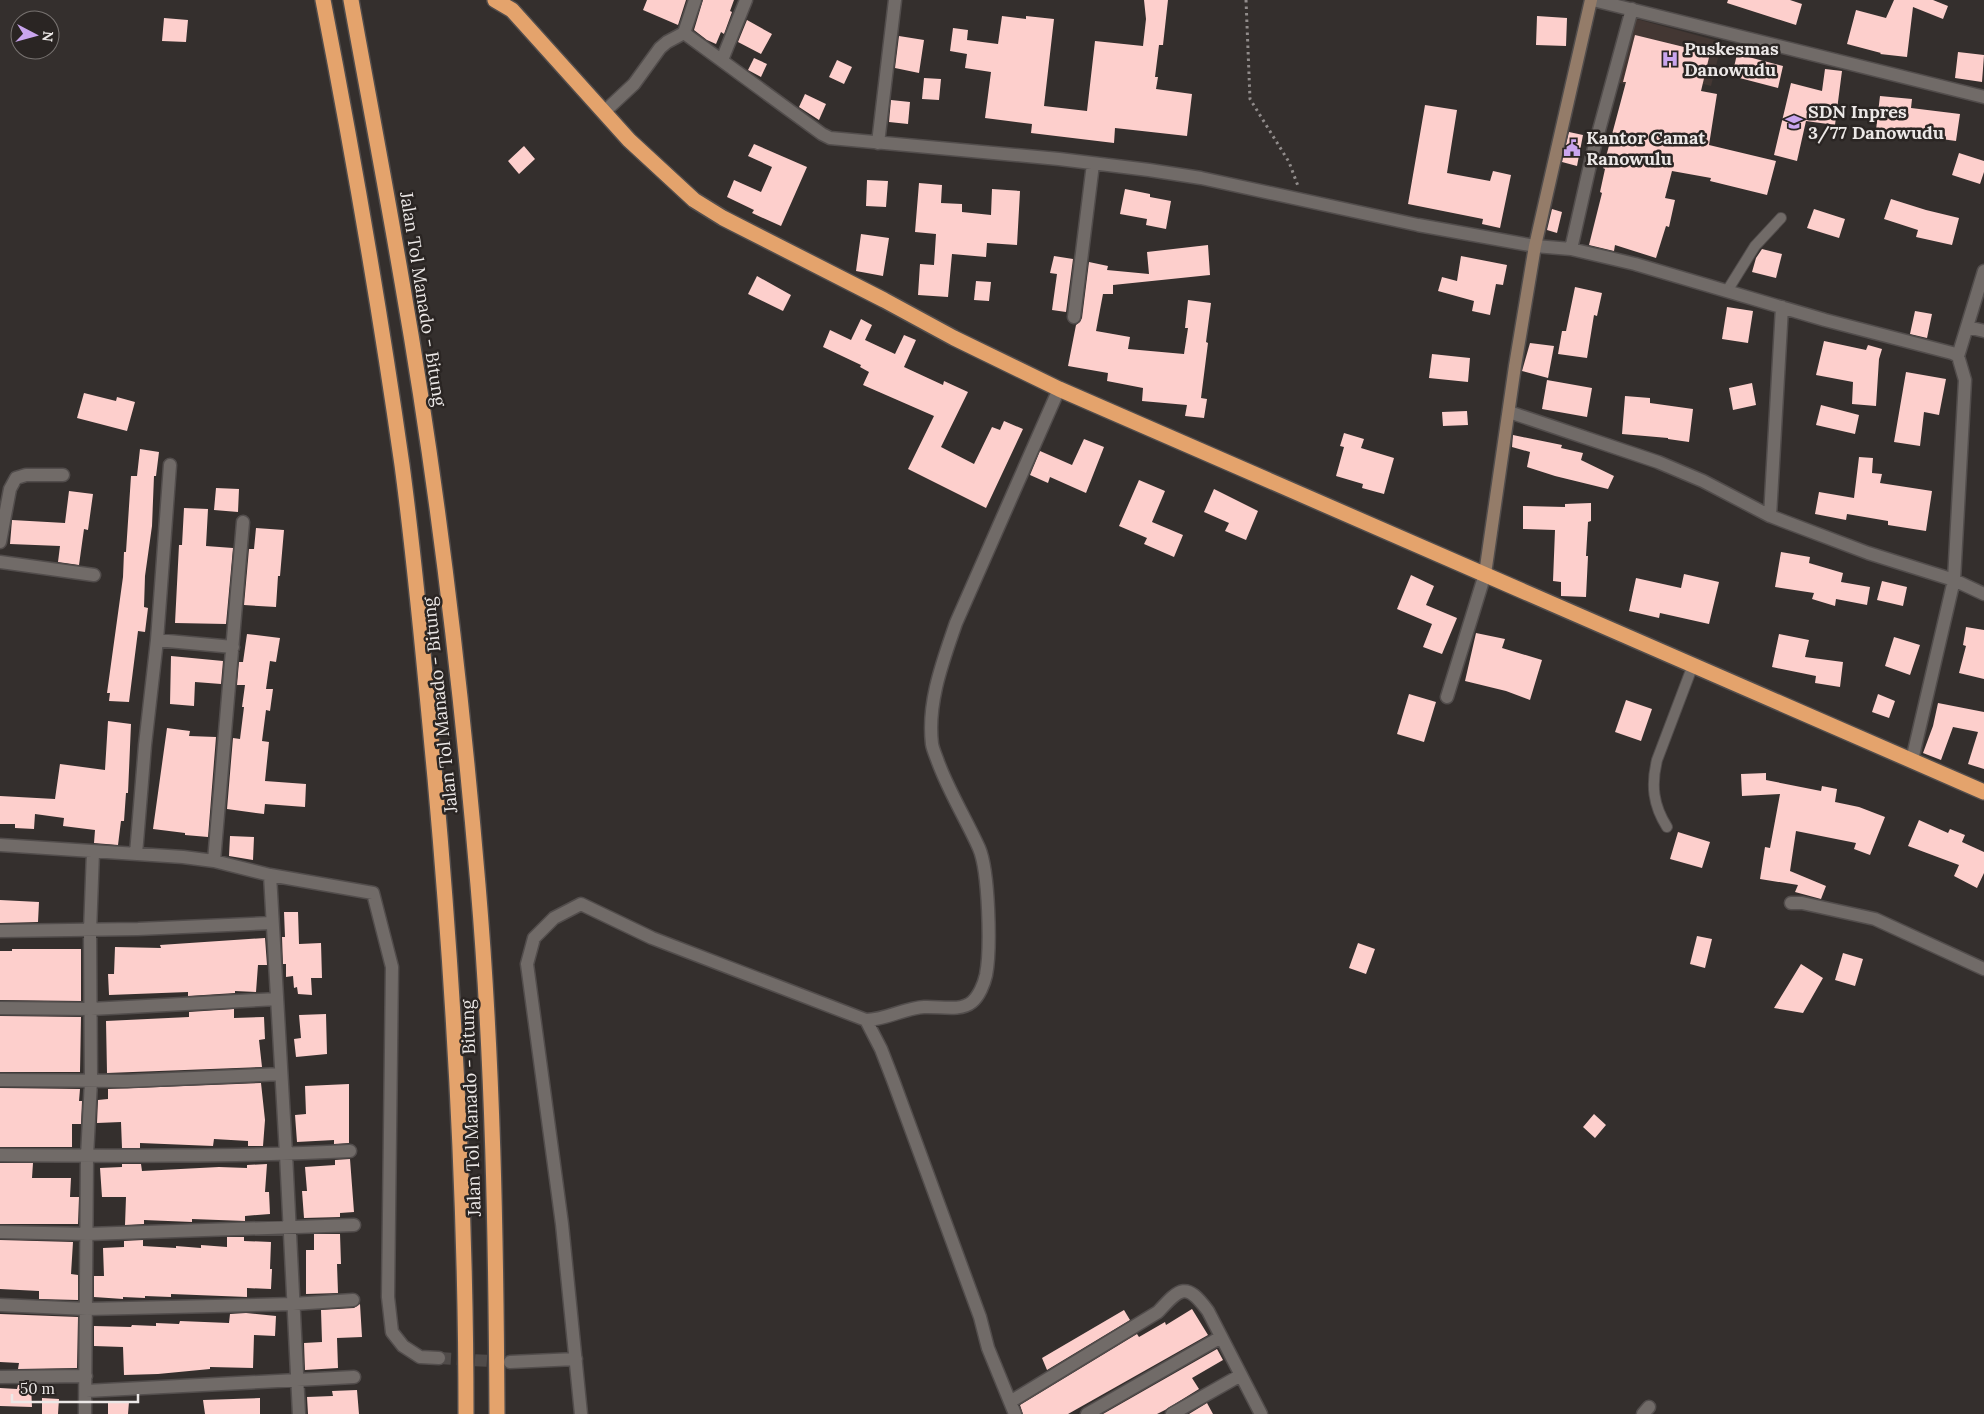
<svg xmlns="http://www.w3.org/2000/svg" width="1984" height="1414" font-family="Lora,serif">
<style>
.built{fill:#433733}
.building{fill:#fdcfcc}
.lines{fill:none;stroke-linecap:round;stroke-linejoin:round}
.street-tunnel{stroke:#504b49;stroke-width:12;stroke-dasharray:12 6;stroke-linecap:butt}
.lane-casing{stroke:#524d4c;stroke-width:12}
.street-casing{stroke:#524d4c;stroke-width:15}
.secondary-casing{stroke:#524d4c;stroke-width:15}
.highway-casing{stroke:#524d4c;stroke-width:18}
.path{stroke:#918c8b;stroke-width:3;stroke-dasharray:2.5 4;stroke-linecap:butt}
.lane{stroke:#716b68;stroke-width:10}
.street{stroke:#716b68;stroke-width:12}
.secondary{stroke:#947c69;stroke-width:12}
.highway{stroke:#e4a36c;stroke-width:15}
.labels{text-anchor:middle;stroke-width:5;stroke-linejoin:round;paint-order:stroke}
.poi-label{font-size:18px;font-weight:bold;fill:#ece8e7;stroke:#2a2523;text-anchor:start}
.street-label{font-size:18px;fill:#ece8e7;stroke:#2a2523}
</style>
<rect width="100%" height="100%" fill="#342f2d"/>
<path class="built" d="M1633,18l89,24 -11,44 -38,-10 -5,19 -52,-13z"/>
<path class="building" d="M647,0h39l-8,25 -35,-15z
M703,0h31l-4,11 2,1 -8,22 -3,-2 -5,12 -9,-4 -13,-10z
M1144,0h24l-5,45h-4l-4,32h3l-2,12 36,5 -5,42 -72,-8 -1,15 -83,-10 1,-9 -47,-6 6,-46 -26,-4 2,-14 -17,-3 3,-23 15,2 -1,10 31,4 4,-28 24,3v-3l28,3 -10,87 43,5 8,-70 48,5 3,-27z
M1728,0h62l12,4 -6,21 -69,-22z
M1894,0h39l15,6 -5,13 -30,-12 -6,50 -27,-3 1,-1 -34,-9 9,-34 30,8z
M1537,16l30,2 -1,28 -30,-1z
M164,18l24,2 -2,22 -24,-1z
M747,20l25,14 -11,20 -23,-12z
M1635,35l49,12 1,-4 26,6 -10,42 16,3 -8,51 67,16 -9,34 -57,-14 1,-3 -39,-7 -7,27 10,2 -6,27 -3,-1 -10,32 -41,-13 -1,6 -25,-6 13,-52 -2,-1 5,-23 -2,-1 23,-86h-3z
M899,36l25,4 -5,33 -24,-5z
M1958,52l26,3 -2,27 -27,-4z
M1737,54l46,12 -5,22 -46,-12z
M754,58l13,6 -6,13 -13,-7z
M837,60l15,7 -8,17 -15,-7z
M1825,69l17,2 -7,54 -29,-4 -9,40 -23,-6 17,-72 31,8z
M924,78l17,1 -2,21 -17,-1z
M805,94l21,10 -7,16 -20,-13z
M1880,96l32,3 -1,9 49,6 -4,27 -80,-11z
M891,100l19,2 -2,22 -19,-2z
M1425,105l32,5 -10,63 43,8 3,-10 18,4 -11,53 -18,-4 1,-5 -75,-15z
M1569,132l14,3 -6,31 -15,-4z
M754,144l53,23 -26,59 -29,-13 2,-3 -27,-13 7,-17 27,12 11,-25 -24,-11z
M524,146l11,13 -16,15 -11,-13z
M1959,153l25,8v11l-4,12 -28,-9z
M867,180l21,1 -2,26 -20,-1z
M919,183l23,2 -1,18 21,1v8l29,3 1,-26 28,2 -3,54 -30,-2 -1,14 -34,-3 -4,43 -30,-2 2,-31 14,1 2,-31 -21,-2z
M1125,189l25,5v3l21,4 -5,28 -20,-4 1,-6 -27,-5z
M1891,199l35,11 33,8 -7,27 -36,-8 2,-7 -34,-11z
M1552,209l10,3 -5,21 -10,-3z
M1814,209l31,10 -6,19 -32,-10z
M861,234l28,4 -6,38 -27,-5z
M1208,245l2,30 -97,10v9h-10l-7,37 34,6 -2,12 56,5 4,-26h-3l3,-28 23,3 -5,39 2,1 -7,55 6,1 -3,19 -19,-2 2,-11 -45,-4 1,-13 -36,-7 1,-8 -40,-7 8,-41 4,-3 2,-4 7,-56 19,4 -1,4 42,4 -2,-22z
M1762,249l20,5 -6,24 -24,-6 4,-14z
M1054,256l19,3 -7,53 -14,-2 5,-36 -7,-1z
M1461,256l46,9 -4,20 -7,-1 -6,31 -18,-4 2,-10 -36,-10 4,-14 15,4z
M757,276l34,19 -8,16 -35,-17z
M976,281l15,1 -2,19 -15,-1z
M1575,287l27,6 -5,23 -3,-1 -7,43 -29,-4 4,-23h4z
M1727,307l26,4 -5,32 -26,-4z
M1915,311l17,3 -5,24 -17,-4z
M861,319l11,6 -7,15 30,14 9,-19 12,5 -12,27 39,18 1,-4 24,11 -27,55 33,17 18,-37 8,3 4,-9 19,8 -37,79 -78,-39 26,-53 -71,-31 6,-13 -9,-5 1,-2 -38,-18 7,-17 21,10z
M1824,341l42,9 2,-5 14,4 -3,10 -3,47 -24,-2 1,-22 -37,-7z
M1530,343l24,3 -6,32 -26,-7z
M1432,354l38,4 -2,24 -39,-4z
M1906,372l40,7 -7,36 -15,-3 -4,34 -26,-4z
M1547,380l45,8 -5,29 -45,-8z
M1752,383l4,22 -23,5 -4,-22z
M84,393l32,8 1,-4 18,5 -8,29 -50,-13z
M1625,396l25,2v5l43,6 -4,33 -21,-3v-1l-46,-4z
M1821,405l38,10 -4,19 -39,-9z
M1467,411l1,14 -25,1 -1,-14z
M1344,433l20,6 -3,9 33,10 -10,36 -22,-6 1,-4 -27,-8 8,-29 -4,-1z
M1513,435l49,10 -1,3 22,5 -2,7 33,16 -6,13 -53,-13 -28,-9 3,-15 -18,-5z
M1084,439l20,8 -18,46 -36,-16 -2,6 -18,-8 10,-24 32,14z
M140,449l19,3 -3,24h-2l-2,50 -7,50 -1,31 4,1 -3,24 -7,-1 -9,71 -20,-1 1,-8h-3l16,-116 1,-25h2l5,-76h6z
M1859,457l14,1 -1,15 10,1 -2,9 52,8 -6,40 -38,-6v-4l-41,-7 -1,6 -31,-6 4,-22 35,6z
M1139,480l26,11 -13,31 31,13 -9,22 -30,-13 3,-6 -28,-12z
M216,488l23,1 -1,23 -24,-2z
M1214,489l44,22 -12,29 -21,-9 4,-8 -25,-11z
M69,491l24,3 -5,36 -4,-1 -5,36 -21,-3 2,-16 -50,-2 2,-24 53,3z
M1591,503v18l-3,1 -2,34h2l-2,41 -25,-1v-14l-8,-1 2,-51 -32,-1v-23l42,1v-3z
M184,508l24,1 -2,37 27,2 -7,76 -51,-1 4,-78h3z
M256,528l28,2 -4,46h-2l-2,31 -32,-2 5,-56h5z
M1781,552l29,5 -1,6 34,10 -2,9 29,5 -3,18 -31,-6 -1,7 -23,-7 2,-6 -39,-6z
M1684,574l35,8 -10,42 -49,-11 -1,5 -30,-7 7,-33 45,10z
M1411,575l23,11 -8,19 31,13 -15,36 -19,-7 9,-23 -35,-15z
M1882,581l25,6 -4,19 -26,-6z
M1966,627l18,3v49l-25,-6 7,-27 -3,-1z
M1476,633l29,6 -3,9 40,12 -12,40 -24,-9 -41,-10z
M247,634l33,4 -4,24 -6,-1 -4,28h7l-3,22 -4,-1 -4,31 7,1 -4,39 41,3 -1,23 -40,-3 -1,10 -37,-5 6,-71 7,1 4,-32h-2l3,-22h-8l2,-23h4z
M1779,634l30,6 -4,17 38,5 -3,25 -25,-4 1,-7 -44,-9z
M1894,637l26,8 -10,30 -25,-9z
M171,656l52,5 -2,23 -26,-2 -1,24 -24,-2z
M1409,694l27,8 -12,40 -27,-8z
M1878,694l17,7 -6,17 -17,-6z
M1626,700l26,9 -11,32 -26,-9z
M1938,703l46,9v57l-16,-5 10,-32 -25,-5 -12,33 -18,-7 10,-27z
M108,721l23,3 -3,69h-2l-2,28h-3l-3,24 -24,-2 1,-13 -32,-4 1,-8 -29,-4 -1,15 -19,-1v-4h-15v-28l55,3 5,-35 45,6z
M167,728l23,3 -1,5 27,1 -8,100 -23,-2v-2l-32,-4z
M1766,773v7l55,11 1,-5 15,3 -2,13 24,5 26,10 -15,38 -16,-6 2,-6 -60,-12 -6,40 36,15 -5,13 -26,-7 3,-7 -38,-6 5,-32 5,1 10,-54 -38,2 -1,-22z
M1919,820l29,13 2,-4 15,6 -3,7 22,10v21l-7,15 -23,-12 5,-11 -51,-19z
M1678,832l32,10 -8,26 -32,-9z
M230,836l24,1 -1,23 -24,-4z
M0,900l39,2 -1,20 -38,1z
M284,912h14l1,32 22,-1 1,35h-11l1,17 -14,-1 -1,-7 -3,1 -1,-12 -7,1v-13h-3l-1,-27h3z
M1697,936l15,3 -7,29 -15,-4z
M265,938l2,27h-9l-2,27 -21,-1v2l-47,3v-4l-79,3 -1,-21h6l1,-27 46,1 -1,-3z
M1358,943l17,6 -9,25 -17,-6z
M12,949h69v52l-81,-1v-49h12z
M1843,953l20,6 -8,27 -20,-6z
M1801,964l22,14 -20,35 -29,-5z
M234,1009v9l30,-1 1,22 -6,1 3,27 -155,6 -1,-52 83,-4v-5z
M326,1014l1,40 -31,3 -2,-18 7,-1 -2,-23z
M0,1016l81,1 -1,55h-80z
M261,1083l4,37 -2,26h-15v-5l-34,-2 -1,7 -73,-3v5h-18l-1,-26 -24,1 1,-23 10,-1v-10z
M349,1084v59l-15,1v-4l-37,2 -2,-27 11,-1 -1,-28z
M0,1088l80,1 -1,12h3l-1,23h-9v23h-72z
M1594,1114l12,11 -11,13 -12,-11z
M350,1159l4,53 -14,1v4l-36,1 -2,-27h5l-2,-24 30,-2v-5z
M0,1163h33l-1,15h39l-1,19h9l-1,27h-78z
M122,1164h19l1,7 77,-4 28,1v-3l20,-1 -2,28h4l1,22 -25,2v5l-53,-2v3l-48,-2v4l-19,1 1,-28h-24l-2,-29 22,-1z
M314,1234h26l1,30h-4l1,29 -32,1v-44h8z
M227,1237h17v4l27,1 -1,27h2l-1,20 -24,-1v9l-76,-3v3l-26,-1v2l-22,-1v2l-29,-2v-21h10l-1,-28 21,-1v-6l19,-1v6l33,2v-2l25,2v-3l26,2z
M0,1240l73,2 -2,32 7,1v25l-39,-1v-8l-39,-2z
M360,1304l2,33 -25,1 1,30 -33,2 -1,-27 18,-1 -1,-32 33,-2z
M1192,1309l16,26 -140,79h-45l-3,-9 117,-71 2,3 26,-15 1,3z
M1124,1310l6,10 -83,50 -5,-12z
M246,1313l30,3 -1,20 -21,-1 -1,33 -43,-1v2l-52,5 -34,1 -1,-28 -29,-1v-20l37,1 1,-2 24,1v-3l23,1 1,-3 49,2 1,-9z
M0,1314l78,3 -1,51 -59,1 1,-6 -19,-1z
M1217,1349l6,11 -31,18 7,11 -34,21 -8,4h-54z
M18,1385h13l1,22 -32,-1v-18l17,1z
M357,1390l2,24h-51l-1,-17 26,-1 -1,-5z
M42,1398l17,1 -1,15h-16z
M260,1398v16h-55l-2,-14z
M108,1401l21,1 -1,12h-20z
M1207,1403l6,11h-24z"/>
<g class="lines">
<path class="street-tunnel" d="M439,1358l67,4"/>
<g class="lane-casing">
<path id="lane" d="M1727,291l28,-45 26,-28
M1667,827c-14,-22 -16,-42 -10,-67l36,-95"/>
</g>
<g class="street-casing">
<path id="street" d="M1593,0l391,97
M684,33l11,-33
M722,60l24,-60
M603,113l31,-29 26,-36 7,-6 17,-9 138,101 8,4 229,21 90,11 52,8 217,47 117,21 36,3 64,15 190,56 127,33 6,3 7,24 -11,200 30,14
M878,143l17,-143
M1571,249l21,-93 40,-147
M1074,317l19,-153
M1967,327l17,4
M1958,356l26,-85
M1509,412l149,50 45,19 67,35 98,37 86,27 -42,180
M1770,516l12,-209
M0,542l10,-53 6,-11 10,-3h37
M0,562l94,13
M157,640l76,7
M1447,697l38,-123
M0,845l183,12 31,4 56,14 103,18 19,74 -4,330 4,35 11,14 17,11 19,1
M136,854l9,-109 12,-105 13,-175
M214,861l29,-339
M270,875l16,279 13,260
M1791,903h11l73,16 109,50
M0,931l138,-2 133,-6
M0,1008l91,1 186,-10
M866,1020l15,29 12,31 87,237 8,31 27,66
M0,1080l127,1 154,-7
M0,1155c117,1 233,2 350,-4
M0,1232l88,2 266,-9
M0,1305l87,4 206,-5 60,-4
M510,1362l66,-3
M0,1377l86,-1
M86,1391l268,-14
M1010,1402l148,-90c22,-24 28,-31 50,-1l53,103
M85,1414l2,-258 4,-75 -1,-150 3,-79
M581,1414l-19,-190 -35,-260 7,-26 20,-20 27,-14 71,34 214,82c20,0 38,-12 58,-13 15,-1 36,5 48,-5 7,-6 12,-18 14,-27 5,-26 3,-104 -7,-127 -13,-29 -30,-56 -41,-86 -2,-6 -5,-12 -6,-18 -5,-42 11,-83 24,-121l103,-234
M1087,1414l134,-77
M1172,1414l69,-39
M1643,1414l6,-7"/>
</g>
<g class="secondary-casing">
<path id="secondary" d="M1485,574l30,-208 20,-120 56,-246"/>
</g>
<g class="highway-casing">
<path id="highway" d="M323,0c30,154 57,310 79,465 14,104 23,209 33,313 19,212 31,424 31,636
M351,0c17,94 35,188 51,282 35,199 59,401 76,603 15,176 18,353 19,529
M495,0l17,10 117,130 65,60 29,18 161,82 70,38 105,51 925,403"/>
</g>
<path class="path" d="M1246,0l4,99 39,63 9,24"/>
<use href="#lane" class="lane"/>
<use href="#street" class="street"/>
<use href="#secondary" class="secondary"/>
<use href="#highway" class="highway"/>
</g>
<defs>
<g id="hospital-bare" transform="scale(1.35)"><path d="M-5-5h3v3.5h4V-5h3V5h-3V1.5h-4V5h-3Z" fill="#c9a5ee" stroke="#2a2523" stroke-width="2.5" paint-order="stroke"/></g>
<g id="school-bare" transform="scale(1.35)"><path d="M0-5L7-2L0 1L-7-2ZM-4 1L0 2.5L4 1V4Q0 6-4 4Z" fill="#c9a5ee" stroke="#2a2523" stroke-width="2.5" paint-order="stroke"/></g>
<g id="civic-bare" transform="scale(1.35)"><path d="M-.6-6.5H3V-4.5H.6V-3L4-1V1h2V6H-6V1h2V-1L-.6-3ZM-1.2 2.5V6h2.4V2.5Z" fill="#c9a5ee" stroke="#2a2523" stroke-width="2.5" paint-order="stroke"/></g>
</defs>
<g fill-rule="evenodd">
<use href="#hospital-bare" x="1670" y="59"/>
<use href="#school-bare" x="1794" y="122"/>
<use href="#civic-bare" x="1572" y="148"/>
</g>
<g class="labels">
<g class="poi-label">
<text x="1684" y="55">Puskesmas<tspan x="1684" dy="21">Danowudu</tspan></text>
<text x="1808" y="118">SDN Inpres<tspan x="1808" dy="21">3/77 Danowudu</tspan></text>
<text x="1586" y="144">Kantor Camat<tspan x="1586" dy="21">Ranowulu</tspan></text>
</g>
<g class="street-label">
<text transform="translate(423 299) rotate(81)" y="6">Jalan Tol Manado - Bitung</text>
<text transform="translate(440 705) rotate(-96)" y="6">Jalan Tol Manado - Bitung</text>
<text transform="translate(471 1108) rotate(-92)" y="6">Jalan Tol Manado - Bitung</text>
</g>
</g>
<g transform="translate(35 35) rotate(96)"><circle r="24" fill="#2a2523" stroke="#787371"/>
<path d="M0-4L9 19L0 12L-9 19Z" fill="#c9a5ee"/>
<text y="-8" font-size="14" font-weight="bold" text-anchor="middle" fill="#ece8e7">N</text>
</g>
<path d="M12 1394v8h126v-8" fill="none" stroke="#ece8e7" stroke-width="2.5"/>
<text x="20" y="1394" font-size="15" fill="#ece8e7" stroke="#2a2523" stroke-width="4" paint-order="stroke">50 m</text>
</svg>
